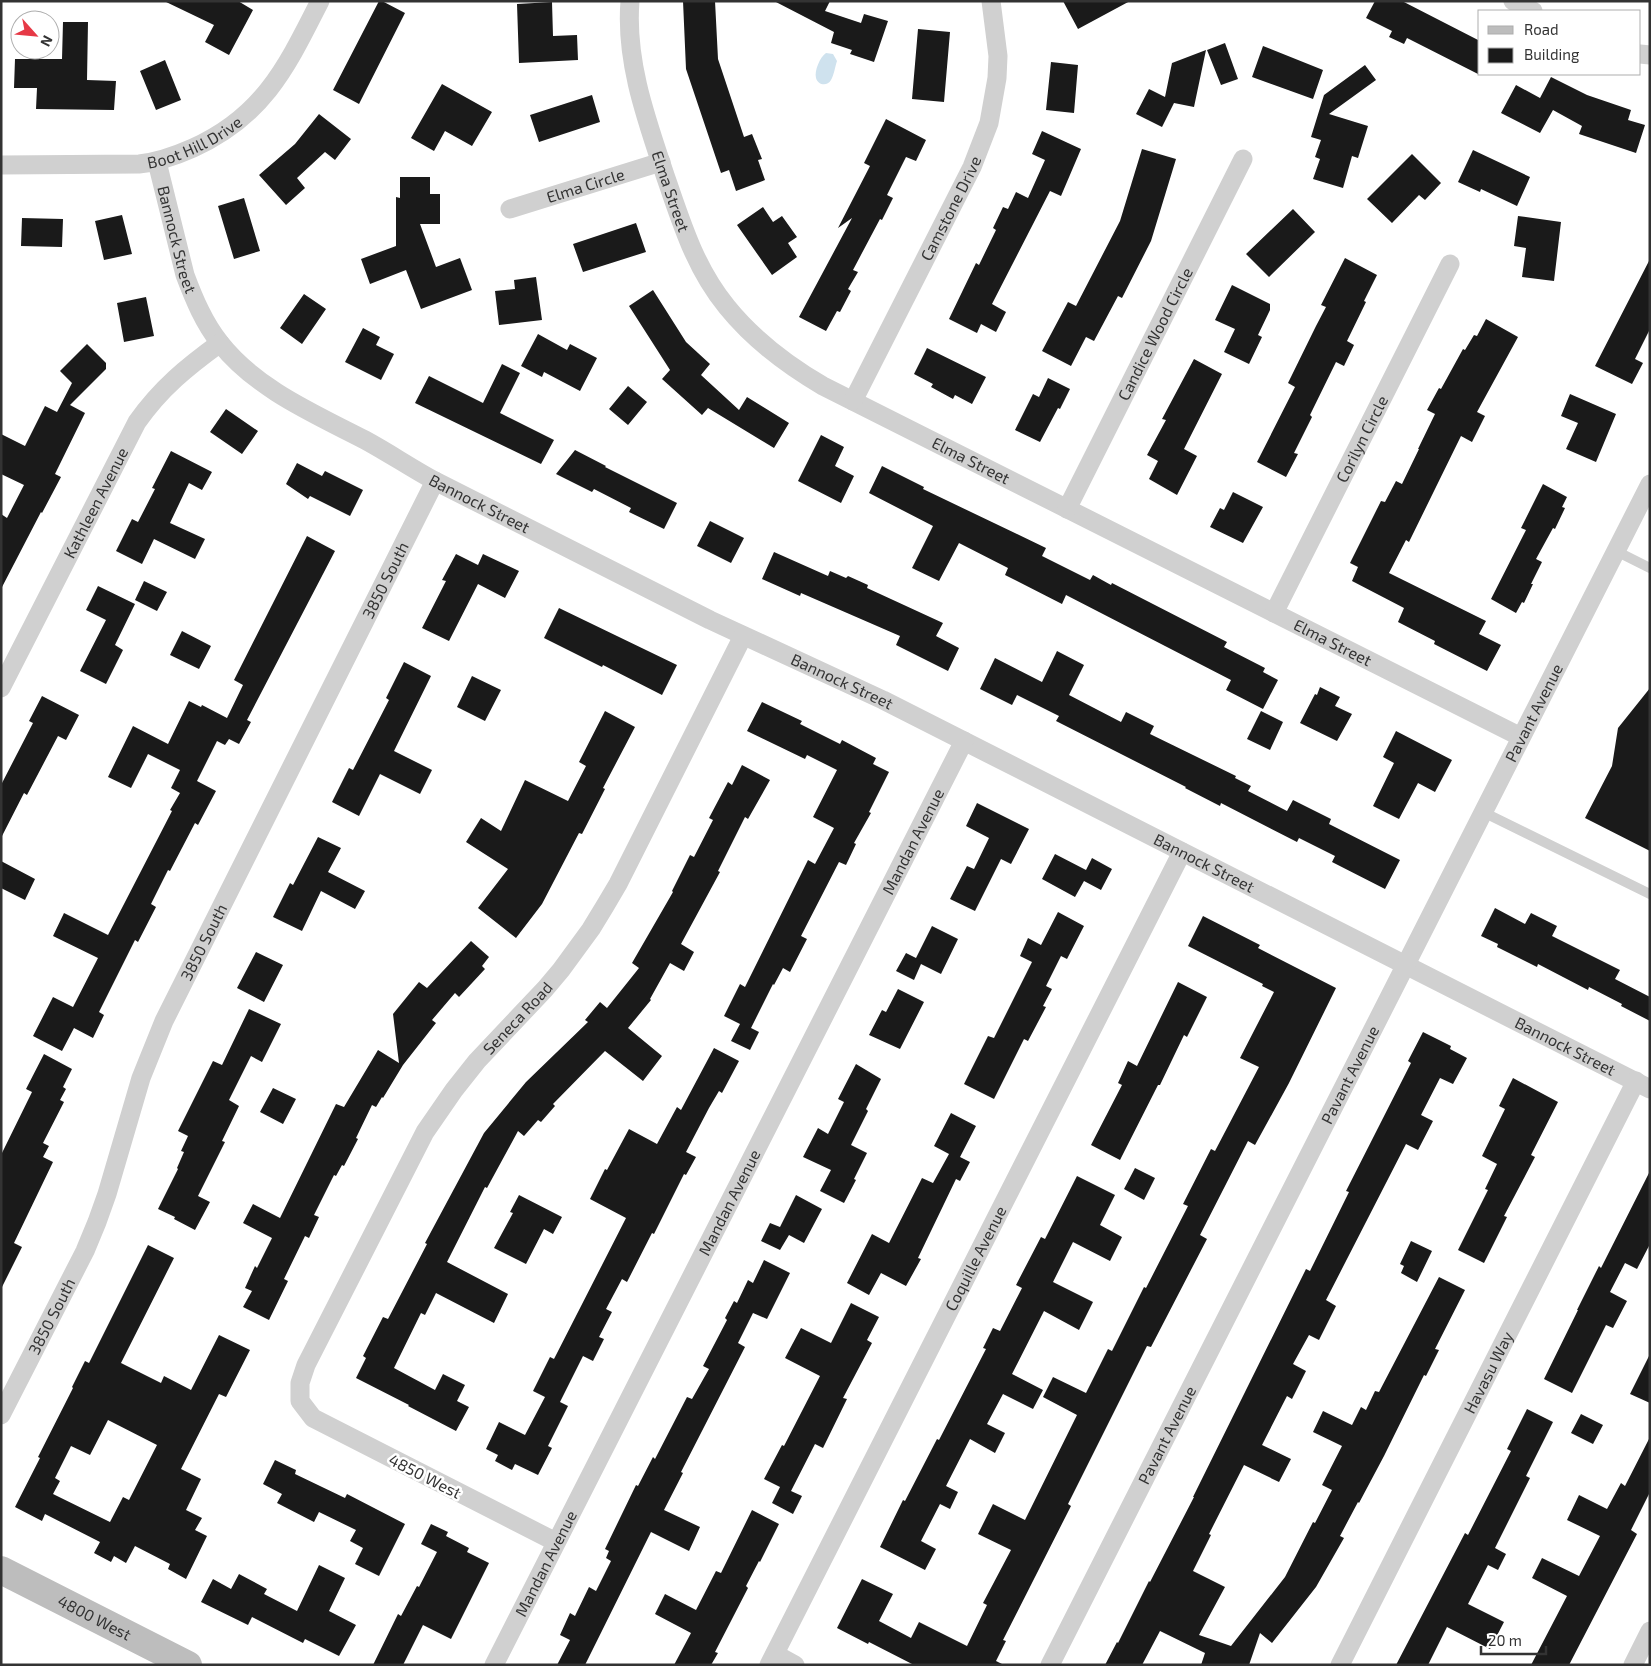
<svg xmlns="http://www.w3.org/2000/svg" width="1651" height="1666" font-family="'Exo 2',sans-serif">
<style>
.water{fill:#cfe2ee}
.building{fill:#1a1a1a;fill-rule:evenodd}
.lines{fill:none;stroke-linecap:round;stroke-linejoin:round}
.service{stroke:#d0d0d0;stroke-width:10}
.minor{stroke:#d0d0d0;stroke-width:19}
.secondary{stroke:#bdbdbd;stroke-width:28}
.labels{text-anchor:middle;stroke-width:5;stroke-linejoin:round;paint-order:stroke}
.street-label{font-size:16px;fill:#333;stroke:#fff}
</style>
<rect width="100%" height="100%" fill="#fff"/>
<path class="water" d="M826,53l7,1 4,7c-2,6 -3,14 -6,19 -4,7 -13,5 -15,-2 -2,-7 4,-21 10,-25z"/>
<path class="building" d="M164,1h74l15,9 -24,45 -24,-13 9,-17z
M379,1h3l23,12 -46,91 -26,-14z
M683,1h32l3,58 26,78 8,-3 10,25 -4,1 7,20 -29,11 -7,-21 -8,3 -35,-104z
M774,1h56l-5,10 36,12 3,-9 24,7 -14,41 -24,-8 2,-4 -21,-7 3,-11z
M1063,1h67l-52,28z
M1375,1h27l78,40v34l-73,-37 -3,6 -15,-7 3,-6 -26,-13z
M552,2l1,34 24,-1 1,25 -59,3 -2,-59z
M63,22h25l-1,58 29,1 -2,29 -78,-1 1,-21h-23l1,-29h47z
M918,29l32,3 -6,70 -32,-3z
M1225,43l13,36 -17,6 -14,-35z
M1263,46l60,24 -10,29 -61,-22z
M1206,50l-12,57 -20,-4 -12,24 -26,-13 13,-25 16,8 7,-34z
M165,60l16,40 -25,10 -16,-39z
M1051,62l27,3 -4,48 -28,-3z
M1365,65l11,15 -47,34 39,12 -10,32 -6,-2 -9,32 -30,-9 7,-20 -5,-2 6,-17 -10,-3 13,-42z
M1551,77l36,18 44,15 -3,10 17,5 -9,28 -57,-19 3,-8 -29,-16 -13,23 -39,-20 15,-28 24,13z
M442,84l50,28 -20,34 -27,-15 -11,20 -23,-13z
M592,95l8,27 -61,20 -9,-27z
M319,114l32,25 -16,21 -10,-8 -28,26 8,10 -19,17 -27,-30 36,-31z
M886,119l40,21 -10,21 -10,-4 -19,38 6,3 -11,22 -2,-1 -27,51 5,2 -10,17 3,2 -11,21 -3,-1 -11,20 -27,-14 53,-99 -14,10 32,-62 -6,-3z
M1042,131l39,18 -20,47 -11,-5 -58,113 14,8 -10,20 -15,-8 -4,9 -28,-14 27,-56 3,2 17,-35 -3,-2 10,-21 5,2 8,-17 12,6 17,-38 -13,-6z
M1142,149l34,10 -25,82 -29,57 -4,-2 -24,45 -8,-4 -15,29 -29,-15 26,-49 8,4 44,-85z
M1473,150l57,27 -13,29 -36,-17 -1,3 -22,-10z
M1412,154l29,29 -16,17 -6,-5 -27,28 -25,-24z
M400,177h30v17h10v30h-20l16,43 24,-9 12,32 -51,19 -15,-39 -36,14 -9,-25 35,-13v-49l4,1z
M244,198l16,53 -26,8 -16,-53z
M763,207l10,15 9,-6 15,21 -9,6 9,14 -25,18 -35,-50z
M1293,209l22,23 -46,45 -23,-23z
M122,215l10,39 -28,6 -9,-39z
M1518,216l43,6 -7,59 -32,-4 4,-29 -12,-2z
M22,218l41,1 -1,28 -41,-1z
M636,223l10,29 -63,20 -10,-28z
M1345,258l32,17 -13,26 2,1 -19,39 7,4 -10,21 -8,-4 -26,53 2,2 -18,36 4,1 -12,23 -29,-15 38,-75 -7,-4 28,-57 2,1 -2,-1 10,-19 -5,-2z
M1650,259v70l-15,30 8,4 -11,21 -37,-18z
M536,277l6,43 -43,5 -4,-34 20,-2 -1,-9z
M1232,285l38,19v6l-12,25 4,2 -13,27 -25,-12 11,-23 -20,-9z
M653,290l33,52 24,22 -9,11 38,35 8,-13 42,26 -15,25 -66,-40 -6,7 -40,-36 8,-9 -41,-64z
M304,294l22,15 -24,35 -22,-16z
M146,297l8,39 -30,6 -7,-39z
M1486,319l32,18 -41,75 8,4 -13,26 -11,-6 -52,106 -3,-2 -17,33 97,48 -7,13 22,11 -14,26 -53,-27 1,-3 -37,-19 6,-14 -52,-27 6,-14 -8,-4 31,-62 4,1 11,-21 6,3 17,-35h-1l17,-35 -8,-4 12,-22 2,1 22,-40 2,1 9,-15 3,1z
M363,328l17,9 -4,8 18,9 -13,26 -36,-18z
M538,334l29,16 3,-6 27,14 -17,33 -36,-19 -2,5 -21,-11z
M87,344l19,19v6l-36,36 15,8 -30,61 6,3 -19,36 -1,-1 -40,77v-75l6,4 17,-33 -23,-11v-40l24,12 20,-40 12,6 15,-29 -12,-12z
M927,348l59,29 -14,27 -17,-9 -2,4 -22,-12 2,-3 -19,-10z
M1194,359l28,15 -38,75 13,7 -20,39 -28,-16 9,-18 -11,-6 19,-35 -4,-1z
M502,364l18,9 -20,40 54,27 -13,24 -126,-61 14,-27 54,27z
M1048,378l22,11 -10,20 -2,-1 -18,34 -25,-12 18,-36 6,3z
M628,386l19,16 -19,23 -19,-16z
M1570,394l46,20 -20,48 -30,-13 12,-26 -17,-7z
M226,409l32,22 -16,23 -32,-22z
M821,435l23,12 -9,19 19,10 -13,27 -43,-22z
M575,450l31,16 -1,1 72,36 -13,26 -35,-17 2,-4 -37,-19 -2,3 -36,-18z
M171,451l41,21 -10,18 -13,-7 -19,40 35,16 -10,20 -41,-20 -12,25 -26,-13 16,-32 6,3 17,-33 -3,-1z
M297,463l25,13 3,-5 38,19 -13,26 -40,-20 -2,3 -22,-15z
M882,466l42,21 -1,2 123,59 -4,8 48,24 3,-5 18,10 1,-2 115,59 -3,5 41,21 -2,4 15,8 -15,29 -37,-19 5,-10 -165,-85 -4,9 -57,-29 3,-7 -49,-25 -20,38 -27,-13 21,-42 -64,-33z
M1543,484l24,13 -5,10 3,1 -10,21 -2,-1 -17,31 6,3 -11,22h2l-9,19 -2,-1 -6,11 -25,-14 35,-69 -5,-2z
M1233,492l30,15 -20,36 -33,-16 10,-19 4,2z
M710,521l34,17 -13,25 -34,-17z
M307,536l28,15 -88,169 4,2 -12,22 -10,-5 -4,6 -8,-4 -20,40 19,10 -18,34 -3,-2 -25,48 -2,-1 -17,34 5,3 -18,35 -3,-2 -36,72 5,3 -11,23 -19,-10 -12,23 -29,-15 20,-39 20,10 25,-49 -45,-22 11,-23 44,22 64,-124 -2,-1 10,-17 -9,-5 9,-18 -32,-16 -17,34 -23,-11 25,-51 35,18 21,-43 12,6 1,-2 25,13 16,-33 -9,-5z
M774,552l54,24 2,-5 16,7 2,-2 20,9 -1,3 76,35 -7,13 23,12 -11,23 -52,-26 4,-9 -99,-43 -1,3 -38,-17z
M456,554l22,11 5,-11 36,17 -14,27 -27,-14 -29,57 -27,-13 24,-47 -4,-1z
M144,581l23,11 -10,19 -22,-11z
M98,586l37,18 -20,41 8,5 -17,34 -26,-13 26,-51 -20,-10z
M559,608l118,57 -15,30 -59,-30 -1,2 -58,-29z
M182,631l29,15 -12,23 -29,-14z
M1057,651l27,14 -15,30 52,27 5,-10 28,14 -4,8 86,42 -1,2 16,8 -3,5 39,20 6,-11 38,19 -2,5 71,36 -15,29 -53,-27 3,-6 -36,-18 -2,4 -76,-39 -1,3 -35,-18 1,-1 -130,-66 3,-5 -42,-21 -5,10 -32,-16 15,-31 47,24z
M404,662l27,14 -37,75 38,19 -12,24 -40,-20 -21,42 -27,-14 17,-34 4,2 36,-70 -3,-2z
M472,676l29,14 -16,31 -28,-14z
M1320,687l20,10 -5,9 17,8 -15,27 -37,-18 15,-29 2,1z
M1650,688v163l-65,-33 27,-52 6,-38z
M42,696l37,19 -13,25 -8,-4 -31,59 -3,-2 -23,45v-53l32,-62 -4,-2z
M762,702l40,19 -2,3 40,20 2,-4 34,18 -3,6 16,8 -20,40 2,1 -17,30 2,1 -10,21 -7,-3 -38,74 6,3 -17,33 -7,-4 -9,17 -1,-1 -22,44 8,4 -9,18 -19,-9 9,-17 -16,-8 16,-32 5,3 63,-127 7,4 19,-36 -21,-11 24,-47 -30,-15 -2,4 -58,-28z
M605,711l30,16 -32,61 2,1 -23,45 -3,-1 -37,71 -26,34 -38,-30 30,-39 -42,-27 15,-24 20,13 24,-51 43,21 18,-35 -7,-4z
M1261,711l22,11 -13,28 -23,-11z
M1396,731l56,29 -17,32 -17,-9 -19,36 -26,-13 21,-43 -11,-6z
M742,765l28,15 -22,39 -3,-2 -27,54 2,1 -39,72 13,8 -10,19 -14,-8 -20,36 1,1 -23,28 34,28 -19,25 -38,-30 -52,53 2,2 -14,16 -3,-2 -14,16 -6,-5 -31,57 -2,-1 -38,75 61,32 -14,29 -58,-30 -11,22 -4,-2 -27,55 41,22 8,-16 22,11 -8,16 12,6 -13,24 -48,-25 1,-1 -53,-27 10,-20 -3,-2 20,-39 5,2 39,-75 -2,-1 59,-110 42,-51 62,-60 -3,-2 15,-18 7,6 32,-40 -7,-5 41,-71 -1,-1 18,-36 4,2 19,-37 -4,-2 19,-36 4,3z
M977,803l52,26 -18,35 -10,-5 -26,52 -25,-12 17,-33 7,3 15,-31 -23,-12z
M318,837l23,11 -13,24 37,19 -10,18 -34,-18 -19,40 -29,-14 17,-34 3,2z
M1055,854l31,16 6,-12 20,11 -11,21 -17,-9 -9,16 -33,-18z
M1,861l34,18 -10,21 -24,-12z
M1495,908l30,16 6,-11 26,13 -5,10 68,34 -5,9 35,18v24l-29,-15 1,-2 -33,-17 -1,3 -50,-26 -1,3 -40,-20 1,-3 -17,-8z
M1058,912l26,14 -17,33 -6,-3 -15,30 6,3 -9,17 3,1 -18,34 -4,-2 -30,60 -30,-15 24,-48 6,2 38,-76 -12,-6 8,-18 13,7z
M1203,916l57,29 -2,3 78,40 -47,95 -34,62 -7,-4 -48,94 7,4 -56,108 -4,-1 -79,158 3,2 -68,134 3,1 -10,20 8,4h-90l-45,-23 -1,2 -31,-16 25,-49 31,15 -14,27 32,17 8,-16 48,24 20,-41 -4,-2 28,-53 -33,-16 15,-30 32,16 52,-105 -34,-18 10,-20 33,16 22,-44 4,2 32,-64 2,1 42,-82 -5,-2 28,-55 4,2 44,-84 -19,-9 34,-66 -12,-6 1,-2 -75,-38z
M932,926l26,13 -17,35 -20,-10 -7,16 -18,-9 10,-18 10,5z
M471,941l18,16 -7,9 3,3 -26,28 -4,-4 -23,27 4,3 -33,42 -20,33 -1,-1 -6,10 -4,-2 -16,33 2,1 -14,27 -2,-1 -6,11 -2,-1 -20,40 5,2 -10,21 -4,-2 -21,43 4,2 -19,39 -26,-13 9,-16 -7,-3 10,-22 2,2 15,-30 -29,-15 10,-19 27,14 56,-114 8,3 34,-57 21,13 -6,-49 26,-32 8,6z
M256,952l27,13 -19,37 -27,-14z
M1178,982l29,15 -20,40 -3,-2 -24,50h-2l-38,75 -29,-15 31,-60 -4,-2 10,-22 9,5z
M898,989l26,13 -24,47 -31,-14 13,-25 4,2z
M249,1009l32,15 -19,38 -11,-6 -22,44 10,6 -17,35 3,1 -27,54 12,6 -15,28 -21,-11 1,-2 -17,-8 20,-40 -1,-1 7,-16 -3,-1 7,-15 -10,-5 35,-70 9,4z
M1423,1032l28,14 -1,3 17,9 -14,26 -13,-6 -19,37 12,6 -15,29 -12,-6 -80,156 10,6 -17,34 -10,-5 -16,29 13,7 -14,28 -5,-3 -25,49 29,14 -12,23 -35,-17 -35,69 2,1 -18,36 32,16 -26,48 32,11 54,-69 28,-55 2,1 17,-33 -10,-5 20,-39 -29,-14 10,-21 29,14 9,-18 5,3 9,-19 4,1 60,-115 26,13 -30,59 4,1 -13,26 -2,-1 -40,81 -25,47 -1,-1 -18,34 4,2 -28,49 -44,56 -12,-10 -11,32h-48l4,-12 -45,-22 -18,34h-37l12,-23 1,1 31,-62 1,1 44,-85h-1l113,-228 4,2 39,-79 -3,-1 65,-128 -3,-2z
M714,1048l25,13 -17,32 -3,-2 -10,17 -23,44 10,5 -10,18 -2,-1 -30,60 -2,-1 -25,49 -5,-3 -16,30 6,3 -13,25 5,2 -11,22 -10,-5 -23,46 8,4 -20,40 4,2 -14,27 -23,-11 -3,6 -17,-9 3,-6 -12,-6 13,-27 26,13 20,-38 -12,-6 17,-34 4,2 71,-139 1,-2 -36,-19 15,-30 2,1 22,-41 28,15 20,-37 4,3z
M44,1054l28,15 -9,18 3,2 -6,11 4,2 -21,41 6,3 -6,11 10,5 -39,81 8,4 -21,42v-134l31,-63 -6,-3z
M856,1064l25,15 -15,30 2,2 -17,34 16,8 -13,26 2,1 -12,23 -24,-12 11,-21 -28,-13 15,-29 10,6 16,-32 -6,-3z
M1513,1078l45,24 -27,53 4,2 -31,59 3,1 -23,46 -26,-13 30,-60 -3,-1 12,-25 -15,-8 23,-47 -6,-3z
M273,1088l23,11 -13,25 -23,-12z
M951,1113l25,13 -16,31 10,5 -10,19 -4,-2 -38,79 3,1 -15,27 -25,-13 -12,22 -22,-12 25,-49 17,9 33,-65 11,5 16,-29 -15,-8z
M1135,1168l20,10 -11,22 -20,-11z
M1650,1171v73l-13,25 -12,-6 -15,29 17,9 -14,27 -7,-3 -34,68 -28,-14 34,-69h-1l22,-44 2,2z
M1077,1176l38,19 -15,30 22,12 -12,24 -37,-19 -20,40 40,20 -14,28 -35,-19 -32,63 31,16 -10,19 -30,-15 -16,30 18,9 -10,20 -25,-14 -24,47 12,6 -8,17 -10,-5 -19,37 15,8 -11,21 -45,-23 23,-47 2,1 32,-62 2,1 47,-91 -3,-1 10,-20 7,3 22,-43 -6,-3 25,-48 4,2z
M519,1195l43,22 -9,17 -9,-5 -18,35 -32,-16 19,-35 -3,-1z
M796,1195l26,14 -18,34 -15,-8 -9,15 -19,-9 9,-18 10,4z
M1411,1241l21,10 -15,31 -16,-9 3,-7 -4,-2z
M148,1245l26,13 -53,105 40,20 3,-7 27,14 28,-55 31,15 -24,47 -7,-3 -38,75 20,10 -15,31 16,8 -7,12 12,6 -21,43 -18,-10 2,-5 -35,-18 -9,17 -12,-7 -3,6 -17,-9 6,-11 -55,-28 -3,7 -27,-14 25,-49 -2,-1 35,-69 -1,-1 13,-26 4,2zM108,1420l49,25 -28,55 -6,-3 -13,25 -57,-28 7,-13 -5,-3 16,-32 19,9z
M764,1260l26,13 -23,46 -14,-6 -15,30 7,4 -64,125 2,1 -19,37 36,17 -11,24 -38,-19 -66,133h-28l13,-25 -10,-5 10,-22 5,3 14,-29 7,4 15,-30 -5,-3 3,-7 -4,-2 31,-64 2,1 15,-29 2,2 32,-62 5,2 17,-30 -6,-3 24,-46 -2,-2 9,-17 3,2 11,-23 5,3z
M851,1303l28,14 -12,23 5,3 -29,55 4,1 -24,49 -8,-4 -24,47 11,5 -9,18 -21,-11 8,-16 -16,-8 18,-34 2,1 36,-70 -35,-18 16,-30 30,15z
M1650,1354v49l-20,-9z
M1527,1409l26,13 -27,54 4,2 -35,70 11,6 -8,16 -10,-5 -20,39 36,18 -14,27 -43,-22 -19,38h-32l69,-132 3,2 43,-84 -4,-2z
M1581,1414l22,11 -10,19 -22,-11z
M1650,1437v55l-19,38 6,4 -68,131h-38l36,-69 -35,-18 10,-20 37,18 21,-40 -33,-16 12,-25 28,14 14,-26 4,3z
M275,1460l21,10 -1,4 50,24 2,-4 58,30 -26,52 -24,-12 8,-16 -13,-7 6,-11 -37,-18 -5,10 -37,-19 5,-9 -19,-10z
M752,1510l27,14 -19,38 -1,-1 -13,25 2,2 -33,64 3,1 -7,12h-37l17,-32 -36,-19 10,-20 31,16 20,-39 5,2z
M431,1524l17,8 -2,4 23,12 -2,4 22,11 -38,76 -28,-14 -20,40h-30l25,-51 3,2 16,-30 2,1 18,-35 -16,-8z
M319,1565l26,13 -16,33 27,14 -17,31 -34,-17 -2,4 -51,-26 -4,8 -47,-23 12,-23 18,10 8,-15 28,15 -3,5 33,17z"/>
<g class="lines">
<path class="service" d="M1616,551l34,17
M1483,812l167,82"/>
<g class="minor">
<path id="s1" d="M630,1c-5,61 17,120 36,177 16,46 29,90 61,129 26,32 60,58 96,79l698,351"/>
<path d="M1513,1l20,10"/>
<path d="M1640,54l10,1"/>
<path id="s2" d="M157,162l28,113c9,24 19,48 35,68 36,46 95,71 145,97 24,13 46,28 70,41l275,139 173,80 767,389"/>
<path id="s3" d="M1,165l138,-1c20,-2 36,-8 54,-16 71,-32 94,-82 127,-147"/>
<path id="s4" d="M510,209l151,-47"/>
<path id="s5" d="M853,401l119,-234 17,-44 8,-45 1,-22 -7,-55"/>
<path id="s6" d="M1067,509l176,-350"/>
<path id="s7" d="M1274,613l176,-349"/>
<path id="s8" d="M1,688l136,-266c24,-34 50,-55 83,-79"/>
<path id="s9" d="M1,1415l84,-164 12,-29 10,-28 34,-116 23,-57 271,-540"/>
<path id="s10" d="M556,1542l-243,-124 -13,-17v-18l6,-18 119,-233 29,-42 23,-29 68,-72 16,-19 30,-41 14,-23 13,-22 125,-248"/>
<path d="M775,1654l20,11"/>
<path id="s11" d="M494,1665l470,-924"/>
<path id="s12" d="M769,1665l413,-813"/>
<path id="s13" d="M1050,1665l600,-1181"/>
<path id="s14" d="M1340,1665l296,-584"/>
<path d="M1633,1665l17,-34"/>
</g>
<path class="secondary" id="s15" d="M1,1570l187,95"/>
</g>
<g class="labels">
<g class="street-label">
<text dy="6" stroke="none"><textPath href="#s3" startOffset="198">Boot Hill Drive</textPath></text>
<text dy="6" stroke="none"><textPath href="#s4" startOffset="79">Elma Circle</textPath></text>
<text dy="6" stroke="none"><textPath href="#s1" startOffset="196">Elma Street</textPath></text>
<text dy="6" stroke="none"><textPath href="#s5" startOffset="216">Camstone Drive</textPath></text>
<text dy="6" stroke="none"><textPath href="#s2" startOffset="80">Bannock Street</textPath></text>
<text dy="6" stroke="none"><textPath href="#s6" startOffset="196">Candice Wood Circle</textPath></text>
<text dy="6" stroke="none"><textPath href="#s7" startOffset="195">Corilyn Circle</textPath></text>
<text dy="6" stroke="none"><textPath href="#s1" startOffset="616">Elma Street</textPath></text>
<text dy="6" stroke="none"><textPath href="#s8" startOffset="208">Kathleen Avenue</textPath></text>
<text dy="6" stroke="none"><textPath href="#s2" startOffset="500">Bannock Street</textPath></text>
<text dy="6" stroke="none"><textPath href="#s9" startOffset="921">3850 South</textPath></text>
<text dy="6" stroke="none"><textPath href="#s1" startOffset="1021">Elma Street</textPath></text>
<text dy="6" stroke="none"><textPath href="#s2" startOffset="904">Bannock Street</textPath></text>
<text dy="6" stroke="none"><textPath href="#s13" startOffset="1068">Pavant Avenue</textPath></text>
<text dy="6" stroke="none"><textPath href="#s11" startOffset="924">Mandan Avenue</textPath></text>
<text dy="6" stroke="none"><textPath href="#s2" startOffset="1309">Bannock Street</textPath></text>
<text dy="6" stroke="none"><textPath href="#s9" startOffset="516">3850 South</textPath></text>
<text dy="6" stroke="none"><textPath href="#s10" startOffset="740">Seneca Road</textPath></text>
<text dy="6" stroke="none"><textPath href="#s2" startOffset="1714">Bannock Street</textPath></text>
<text dy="6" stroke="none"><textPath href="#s13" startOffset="662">Pavant Avenue</textPath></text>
<text dy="6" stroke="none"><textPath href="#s11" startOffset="519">Mandan Avenue</textPath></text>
<text dy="6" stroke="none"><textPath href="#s12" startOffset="456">Coquille Avenue</textPath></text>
<text dy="6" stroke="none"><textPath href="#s9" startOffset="111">3850 South</textPath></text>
<text dy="6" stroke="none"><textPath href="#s14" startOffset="328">Havasu Way</textPath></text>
<text dy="6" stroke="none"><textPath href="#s13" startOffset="258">Pavant Avenue</textPath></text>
<text transform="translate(425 1476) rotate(27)" y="6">4850 West</text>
<text dy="6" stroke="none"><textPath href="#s11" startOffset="114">Mandan Avenue</textPath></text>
<text dy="6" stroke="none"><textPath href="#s15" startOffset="105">4800 West</textPath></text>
</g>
</g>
<rect width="1651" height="1666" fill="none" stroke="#333333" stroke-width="5"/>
<rect x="1478" y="10" width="162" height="65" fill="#ffffff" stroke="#adadad"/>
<rect x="1488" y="26" width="25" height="8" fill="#bdbdbd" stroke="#adadad"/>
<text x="1524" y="35" font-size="15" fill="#333333">Road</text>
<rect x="1488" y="48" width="25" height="15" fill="#1a1a1a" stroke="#adadad"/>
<text x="1524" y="60" font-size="15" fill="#333333">Building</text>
<g transform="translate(35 35) rotate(117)"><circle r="24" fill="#ffffff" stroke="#adadad"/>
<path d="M0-4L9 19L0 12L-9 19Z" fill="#e63946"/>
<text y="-8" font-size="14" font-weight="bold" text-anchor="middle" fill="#333333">N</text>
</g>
<path d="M1481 1646v8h65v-8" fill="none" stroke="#333333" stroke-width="2.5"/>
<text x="1488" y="1646" font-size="15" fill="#333333" stroke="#ffffff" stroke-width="4" paint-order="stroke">20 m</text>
</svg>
